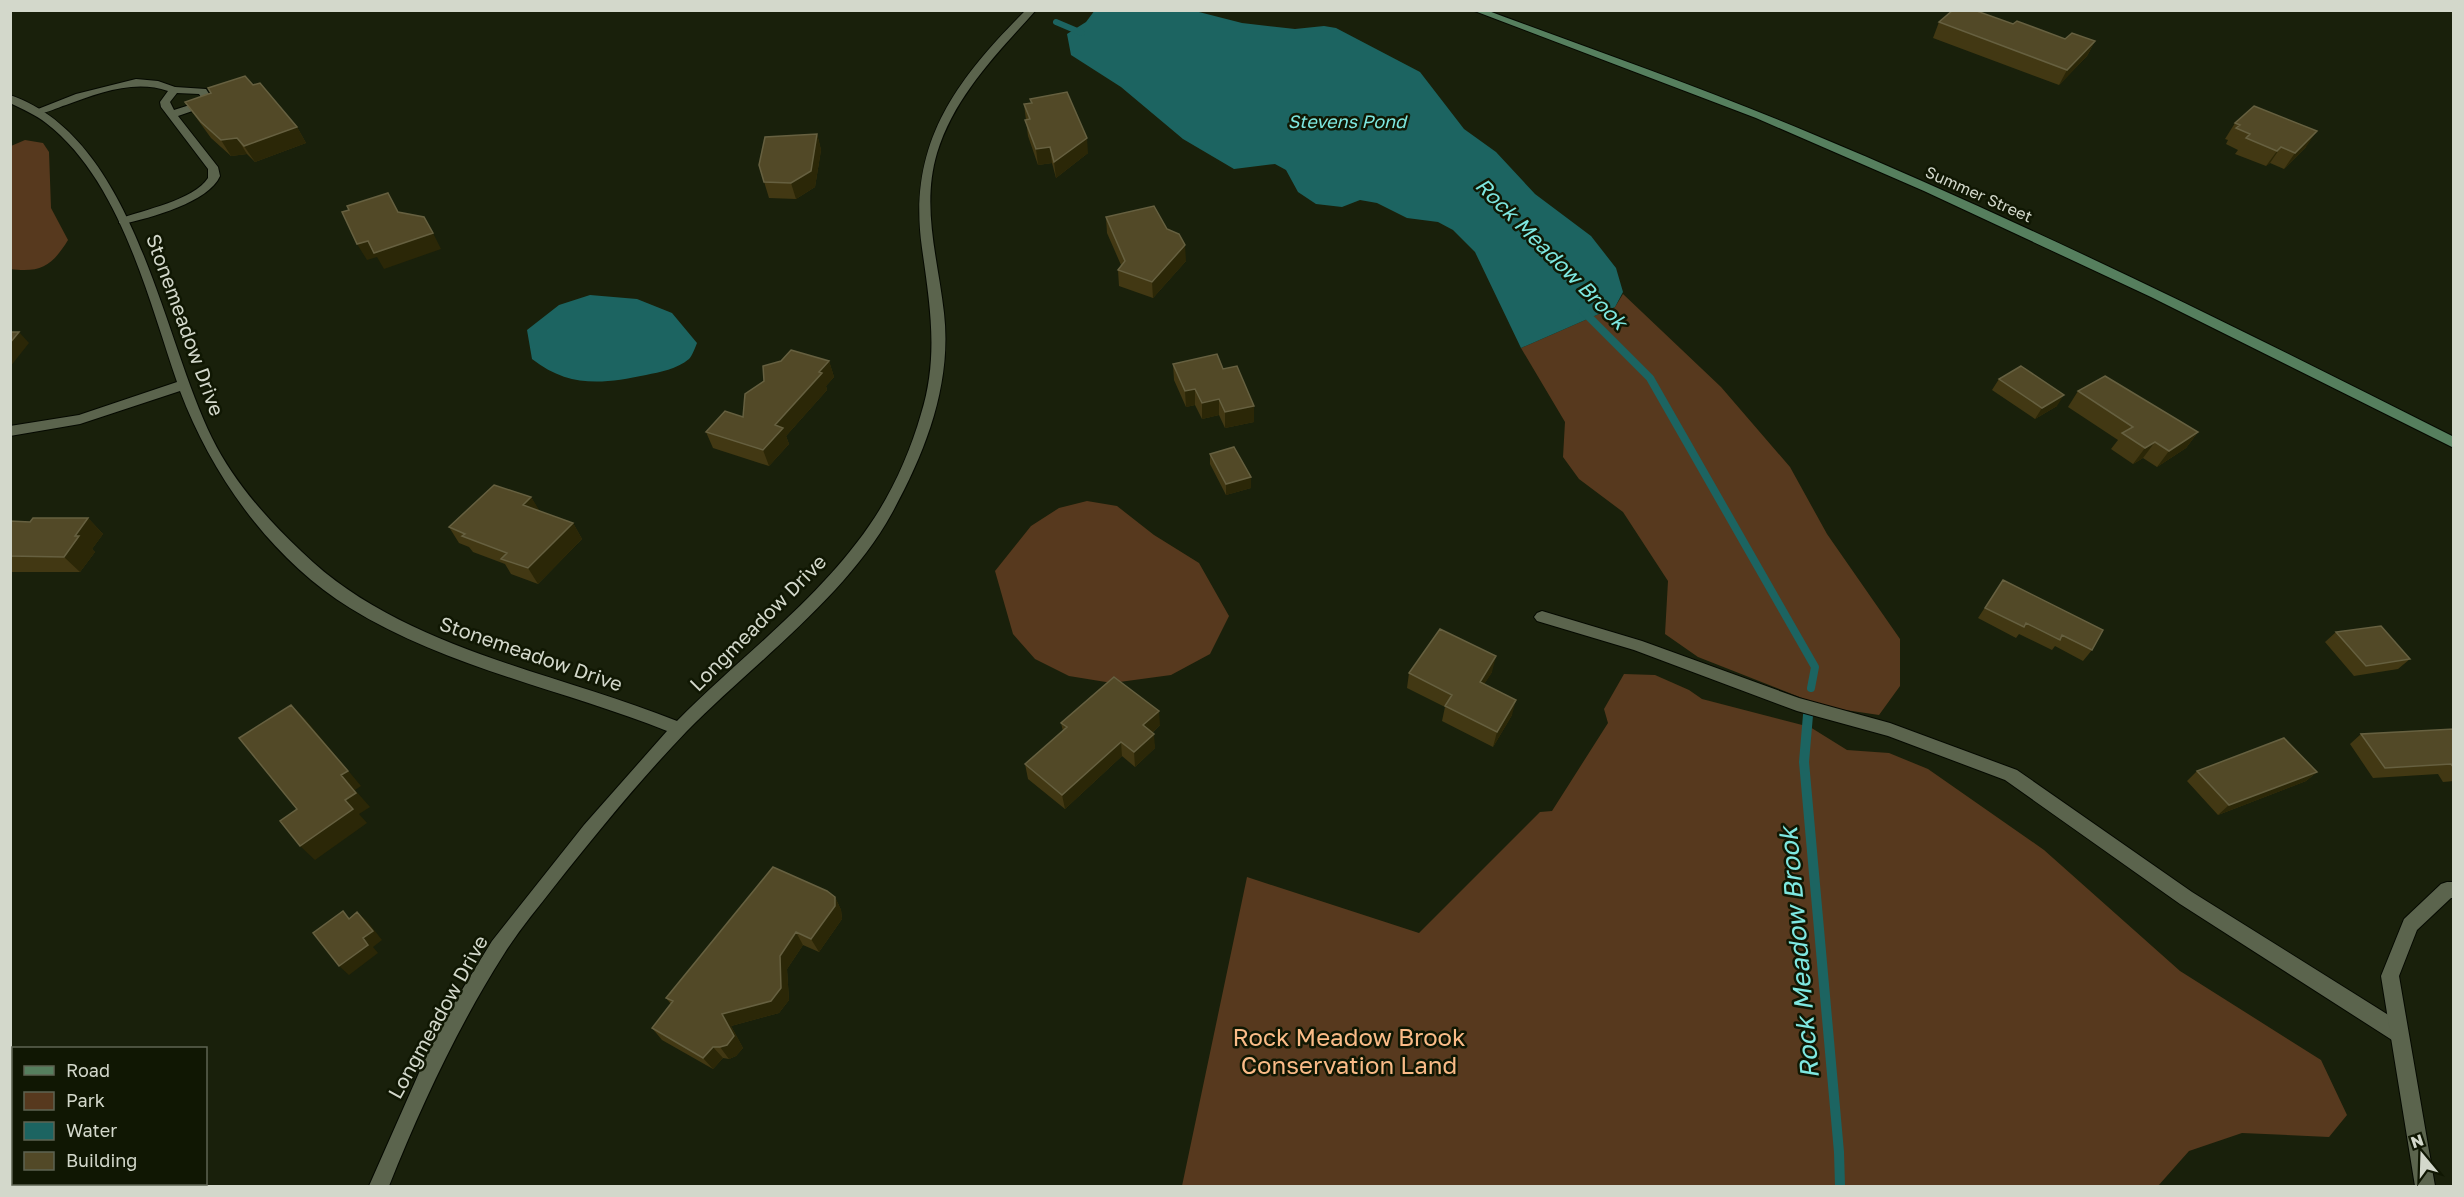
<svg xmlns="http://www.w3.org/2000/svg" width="2464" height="1197" font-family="'Golos Text',sans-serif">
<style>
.green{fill:#57391e}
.water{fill:#1c6461}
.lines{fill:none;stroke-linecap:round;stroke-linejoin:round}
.stream-far2{stroke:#1c6461;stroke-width:6}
.stream-far1{stroke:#1c6461;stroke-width:8}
.stream{stroke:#1c6461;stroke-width:10}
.service-casing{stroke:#050900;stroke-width:2}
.minor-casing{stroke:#050900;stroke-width:2}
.secondary-casing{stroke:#050900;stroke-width:2}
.service{fill:#5b644d;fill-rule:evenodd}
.minor{fill:#5b644d;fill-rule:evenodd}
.secondary{fill:#567f5e;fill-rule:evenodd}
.wall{fill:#423813}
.shaded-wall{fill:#2b2707}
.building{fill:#524927;stroke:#666040;stroke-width:1.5}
.labels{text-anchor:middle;stroke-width:5;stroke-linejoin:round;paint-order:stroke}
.far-street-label{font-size:16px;fill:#d3d8cb;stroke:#101703}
.far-water-label{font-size:18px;font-style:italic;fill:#7ee8e1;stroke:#101703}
.street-label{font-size:20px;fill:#d3d8cb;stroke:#101703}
.water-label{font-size:21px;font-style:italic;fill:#7ee8e1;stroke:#101703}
.near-park-label{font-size:24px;fill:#fabb87;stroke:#101703}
.near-water-label{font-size:26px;font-style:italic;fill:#7ee8e1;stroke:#101703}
</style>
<rect width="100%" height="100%" fill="#19200b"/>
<path class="green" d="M25,140l18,3 6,9 2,56 17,32c-16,26 -27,33 -58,29l1,-123z
M1623,294l98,93 69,80 37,67 73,105v47l-21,29 -54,-8 -127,-50 -33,-23 3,-53 -45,-69 -44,-33 -16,-22 2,-35 -44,-74 94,-41z
M1087,501l30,5 37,29 45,28 30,53 -19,38 -39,21 -59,8 -43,-7 -34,-17 -22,-25 -18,-63 36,-45 28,-18z
M1624,674l31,1 34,15 13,9 108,28 37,23 42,3 39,16 116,81 136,121 141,89 26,55 -18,22 -87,-4 -53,18 -31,35h-976l65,-309 172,56 121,-121 12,-1 56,-88 -4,-14z"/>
<path class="water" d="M1095,10l100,1 47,12 53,6 29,-3 12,2 84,44 44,57 32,23 39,42 56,42 25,32 7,24 -8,15 -94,41 -46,-96 -22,-22 -15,-8 -31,-4 -30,-15 -17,-3 -18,7 -26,-3 -18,-12 -12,-22 -11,-6 -41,5 -51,-30 -62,-52 -50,-32 -4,-21 19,-12z
M590,295l47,4 35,14 25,30c-2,5 -5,13 -8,16 -12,10 -29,13 -43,16 -43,9 -77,13 -114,-16l-5,-29 32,-25z"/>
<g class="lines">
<path class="stream-far2" d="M1056,22l26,11"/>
<path class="stream-far1" d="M1583,311l67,67 165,289 -4,21"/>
<path class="stream" d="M1808,715l-4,47 35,390 1,34"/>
<g class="service-casing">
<path id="service" d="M136,79l22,2 17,6 31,2 5,8 -7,10 -26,9 40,51 2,9c-11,26 -70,42 -97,48l-4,-1v-4c24,-9 75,-19 89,-41v-9l-47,-62 -1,-5 8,-11c-33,-12 -70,2 -102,14 -10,3 -22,10 -32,8l-1,-2 43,-17zM177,93l22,1 2,3 -5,6 -22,7 -4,-8z
M1542,611l100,30 157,57 91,25 127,47 175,122 214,134 2,7 -2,7 -7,2 -7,-2 -212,-136 -175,-124 -117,-44 -91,-25 -163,-61 -97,-29 -3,-4 3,-4z"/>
</g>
<g class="minor-casing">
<path id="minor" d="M1026,10h10c-39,44 -81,85 -99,143 -16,54 1,106 7,160 8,71 -18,138 -52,200 -45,83 -140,152 -206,219 -47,49 -90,102 -132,155 -17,22 -35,43 -50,67 -47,74 -83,152 -115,232h-20l57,-129 31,-59 35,-57 92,-116 83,-94c-103,-41 -222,-64 -317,-123 -78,-48 -138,-132 -170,-217l-100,33 -70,12v-10l69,-11 98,-33c-29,-84 -57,-202 -131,-259 -10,-8 -24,-14 -36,-20v-8c125,43 151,239 202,343 21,43 55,81 90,114 98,96 250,119 375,169 66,-67 146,-124 198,-204 20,-31 36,-68 46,-103 18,-57 9,-109 1,-166 -15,-104 34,-168 104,-238z
M2447,882h7v16h-3l-34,32 -18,46 36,210h-20l-34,-210 23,-57 37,-35z"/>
</g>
<g class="secondary-casing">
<path id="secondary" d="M1472,10h14c108,40 217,78 324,123 219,91 432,197 644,304v11l-303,-151 -227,-106 -168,-73z"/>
</g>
<use href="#service" class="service"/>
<use href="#minor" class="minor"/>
<use href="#secondary" class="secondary"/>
</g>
<path class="wall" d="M1939,22l74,2 52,15 30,2 -8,15 -28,29 -126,-47z
M253,85l44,42 9,16 -51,19 -8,-8 -16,2 -20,-18 -26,-36z
M1030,99l58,54 -32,25 -4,-15 -14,2 -10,-29 -4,-32 7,-1z
M2235,123l71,24 -22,22 -14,-6 -4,3 -31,-12 3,-4 -12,-6 2,-4 -3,-1z
M817,134l4,16 -6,37 -19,12 -27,-1 -10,-33z
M1106,217l80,44 -33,37 -34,-12 -1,-16 3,-5 -14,-32z
M829,361l5,16 -8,9 1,4 -41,46 3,8 -20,22 -56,-18 -7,-16 37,-15z
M1173,364l50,5 31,53 -29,6 -6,-13 -17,4 -7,-14 -9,2 -12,-27z
M1999,379l58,27 -22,13 -43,-29z
M2078,391l120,41 -12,16 -29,19 -14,-9 -10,6 -22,-15 7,-9 -50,-33z
M1210,454l41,23v11l-25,7 -16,-31z
M531,497l8,14 34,12 9,16 -44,45 -27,-10 -6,-10 -32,-12 -4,-5 -10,-4 -10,-16z
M88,518l15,16 -11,15 3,3 -15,20h-70v-51l20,1z
M2003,580l89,70 -9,11 -28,-15 -3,4 -33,-16 -3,4 -38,-20z
M2336,632l74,27 -12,10 -44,7 -29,-34z
M1492,672l-8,12 28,31 -19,32 -51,-26 3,-14 -38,-19 2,-15z
M1061,723l99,2 -8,8 3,15 -20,19 -13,-11 -57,53 -37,-30 -3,-15 38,-33z
M2454,729v52l-11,1 -5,-8 -65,4 -23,-34 11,-10z
M2197,771l120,1 -11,9 -88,34 -31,-34z
M835,897l6,13 1,9 -23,33 -16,-7 -16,24 2,31 -10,13 -48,13 12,22 -7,8 -7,3 -6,-1 -10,11 -51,-29 -10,-12 19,-24 -5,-6z"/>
<path class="shaded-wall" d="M2095,41l-8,15 -28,29 8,-15z
M297,127l9,16 -51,19 -11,-16z
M2317,131l-11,16 -22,22 11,-16z
M817,134l4,16 -6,37 -19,12 -5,-16z
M237,138l10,16 -16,2 -10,-16z
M1087,138l1,15 -32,25 -2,-16z
M1050,147l2,16 -14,2 -2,-16z
M2281,147l-11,16 -4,3 11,-15z
M433,233l8,16 -57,20 -7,-12 -10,3 -10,-16 11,-3z
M1185,245l1,16 -33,37 -1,-16z
M19,332l10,11 -19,24v-24z
M829,361l5,16 -8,9 1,4 -41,46 3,8 -20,22 -6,-16 12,-25z
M1195,389v16l-9,2 -1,-16z
M2064,395l-7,11 -22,13 7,-11z
M1219,399v16l-17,4v-16z
M1254,406v16l-29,6v-16z
M2198,432l-12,16 -29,19 12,-16z
M2155,442l-12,16 -10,6 12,-16z
M1251,477v11l-25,7v-11z
M531,497l10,16 -18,-8z
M88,518l15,16 -11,15 3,3 -15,20 -16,-15 11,-21z
M573,523l9,16 -44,45 -10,-16z
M1496,656l-4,16 -16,25 4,-15z
M1516,700l-4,15 -19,32 4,-15z
M291,705l15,15 55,66 -6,4 15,17 -11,7 8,9 -52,37 -15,-14 45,-46z
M1159,711l1,14 -16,15 -1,-15z
M1154,734l1,14 -20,19 -1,-15z
M1121,742l1,14 -57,53 -3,-14z
M2317,772l-11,9 -88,34 11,-10z
M835,897l6,13 1,9 -23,33 -8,-13z
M357,912l10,9 15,19 -9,7 5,6 -29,22 -10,-9z
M796,932l7,13 -16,24 2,31 -10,13 -48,13 12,22 -7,8 -7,3 -9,-12 2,-33z
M713,1047l10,11 -10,11 -10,-11z"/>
<path class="building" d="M1953,10h21l39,14 4,-3 48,18 7,-6 23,8 -28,29 -128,-48z
M245,76l8,9 7,-2 37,44 -53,19 -7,-8 -16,2 -20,-18 -16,-20 26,-9 -3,-5z
M1067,92l20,46 -33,24 -4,-15 -14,2 -11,-29 5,-1 -6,-15 8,-1 -2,-4z
M2254,106l63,25 -22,22 -14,-6 -4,4 -31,-13 4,-4 -14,-6 4,-3 -5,-2z
M817,134l-6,37 -20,12 -27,-1 -5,-17 6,-28z
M388,193l10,19 26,5 9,16 -59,20 -6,-12 -11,3 -15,-32 7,-2 -2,-4z
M1154,206l13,23 12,5 6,11 -33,37 -34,-12 7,-9 -19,-44z
M10,332h9l-9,11z
M791,350l38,11 -10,11 3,1 -47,52 8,3 -20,22 -57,-18 19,-21 18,6 2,-23 19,-13 -1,-15 18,-5z
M1217,354l6,15 14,-3 17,40 -29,6 -6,-13 -17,4 -7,-14 -10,2 -12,-27z
M2021,366l43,29 -22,13 -43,-29z
M2105,376l93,56 -29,19 -14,-9 -10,6 -23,-15 11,-6 -55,-36z
M1234,447l17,30 -25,7 -16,-30z
M494,485l37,12 -8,8 50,18 -45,45 -27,-9 6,-6 -45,-17 3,-2 -16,-7z
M33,518h55l-13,18h4l-15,21 -54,-1v-35l20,1z
M2003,580l100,50 -11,20 -30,-15 -2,5 -34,-17 -2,4 -39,-19z
M2381,626l29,33 -44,7 -30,-34z
M1440,629l56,27 -16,26 36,18 -19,32 -52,-26 7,-11 -43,-22z
M1114,677l45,34 -16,14 11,9 -20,18 -13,-10 -59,53 -37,-31 42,-37 -6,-4z
M291,705l57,66 -7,4 15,18 -11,7 8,9 -53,37 -20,-25 17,-12 -58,-71z
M2454,729v39l-3,-4 -66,4 -24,-34z
M2284,738l33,34 -88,33 -32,-34z
M773,867l54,24 8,6v9l-24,33 -15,-7 -16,24 1,32 -10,13 -49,13 12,22 -7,9 -7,2h-7l-10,11 -51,-30 21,-27 -7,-3z
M343,911l6,8 8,-7 16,19 -10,7 5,7 -29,21 -26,-33z"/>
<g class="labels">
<g class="far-street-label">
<text transform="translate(1979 194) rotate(24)" y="6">Summer Street</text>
</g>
<g class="far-water-label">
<text x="1347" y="128">Stevens Pond</text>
</g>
<g class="street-label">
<text transform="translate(185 325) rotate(70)" y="7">Stonemeadow Drive</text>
<text transform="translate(758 623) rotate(-45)" y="7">Longmeadow Drive</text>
<text transform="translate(531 654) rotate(19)" y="7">Stonemeadow Drive</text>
<text transform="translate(438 1017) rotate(-61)" y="7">Longmeadow Drive</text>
</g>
<g class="water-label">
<text transform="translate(1551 254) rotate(45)" y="7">Rock Meadow Brook</text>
</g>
<g class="near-park-label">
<text x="1349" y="1046">Rock Meadow Brook<tspan x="1349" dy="28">Conservation Land</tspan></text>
</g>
<g class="near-water-label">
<text transform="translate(1799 953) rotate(-95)" y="9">Rock Meadow Brook</text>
</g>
</g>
<rect width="2464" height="1197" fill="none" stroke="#d3d8cb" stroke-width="24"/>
<rect x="12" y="1047" width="195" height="138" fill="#101703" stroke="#5e6453" stroke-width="1.5"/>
<rect x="24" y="1066" width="30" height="9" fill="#567f5e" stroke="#5e6453" stroke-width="1.5"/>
<text x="66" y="1077" font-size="18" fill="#d3d8cb">Road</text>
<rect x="24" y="1092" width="30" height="18" fill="#57391e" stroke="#5e6453" stroke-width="1.5"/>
<text x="66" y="1107" font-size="18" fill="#d3d8cb">Park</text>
<rect x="24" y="1122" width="30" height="18" fill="#1c6461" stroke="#5e6453" stroke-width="1.5"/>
<text x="66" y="1137" font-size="18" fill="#d3d8cb">Water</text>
<rect x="24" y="1152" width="30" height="18" fill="#524927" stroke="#5e6453" stroke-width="1.5"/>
<text x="66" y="1167" font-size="18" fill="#d3d8cb">Building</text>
<g transform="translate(2422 1155) rotate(341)" stroke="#101703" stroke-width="4.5" paint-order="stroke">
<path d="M0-4.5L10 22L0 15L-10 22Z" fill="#d3d8cb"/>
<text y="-9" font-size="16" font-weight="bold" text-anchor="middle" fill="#d3d8cb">N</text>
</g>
</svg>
